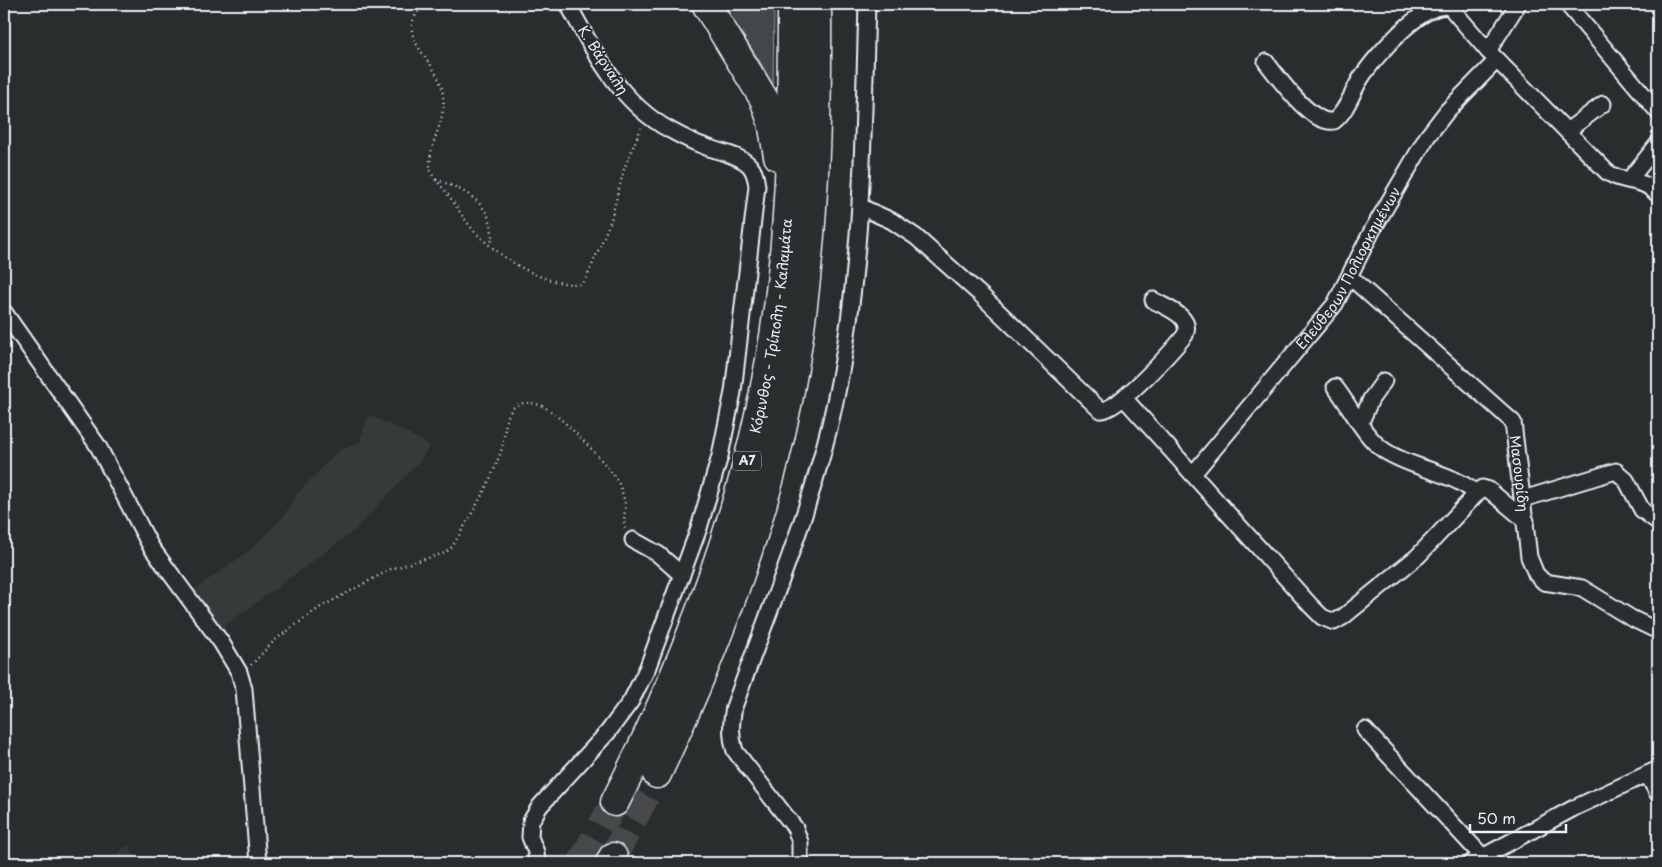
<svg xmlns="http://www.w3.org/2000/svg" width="1662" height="867" font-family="'Playpen Sans',sans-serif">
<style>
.built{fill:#363a3b}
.green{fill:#424648;stroke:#959ca0}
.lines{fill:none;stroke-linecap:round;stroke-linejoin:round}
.highway-tunnel{stroke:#464a4c;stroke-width:28;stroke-dasharray:28 14;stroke-linecap:butt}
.street-casing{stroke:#e8f1f8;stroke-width:19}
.highway-casing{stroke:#e8f1f8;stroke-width:31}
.path{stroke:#e8f1f8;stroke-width:2.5;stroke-dasharray:1 4;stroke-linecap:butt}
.street{stroke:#2a2d2e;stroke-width:15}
.highway{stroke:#2a2d2e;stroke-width:28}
.labels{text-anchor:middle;stroke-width:4;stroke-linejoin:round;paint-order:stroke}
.shield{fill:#2a2d2e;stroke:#afb6bb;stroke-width:1}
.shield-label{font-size:12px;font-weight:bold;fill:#e8f1f8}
.street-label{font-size:14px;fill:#e8f1f8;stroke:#2a2d2e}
</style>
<rect width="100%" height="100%" fill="#2a2d2e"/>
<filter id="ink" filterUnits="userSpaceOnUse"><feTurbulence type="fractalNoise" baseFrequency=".02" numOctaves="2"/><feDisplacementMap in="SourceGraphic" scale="10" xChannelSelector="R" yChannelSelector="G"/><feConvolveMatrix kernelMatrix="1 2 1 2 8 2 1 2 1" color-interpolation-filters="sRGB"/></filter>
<g filter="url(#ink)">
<path class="built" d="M369,415l37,17 24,14 -13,18 -62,66 -136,100 -28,-38 59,-42 33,-33 14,-23 40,-42 22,-9z
M128,845l10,18h-32z"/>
<path class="green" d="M722,4h52l-1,81 -14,-25z"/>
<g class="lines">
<path class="highway-tunnel" d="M613,857l44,-83
M581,863l34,-61"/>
<g class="street-casing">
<g id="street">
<path d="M1567,4l91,108"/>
<path d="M1488,51l30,-47"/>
<path d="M1266,62c13,16 45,63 68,59 13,-10 18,-29 27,-43 13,-20 62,-78 89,-71l38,44 119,121c18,13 35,4 51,23"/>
<path d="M1567,131l36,-27"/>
<path d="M1629,180l29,-36"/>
<path d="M861,207l31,14 24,16 66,59 118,114c15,4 74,-61 85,-75 8,-19 -19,-27 -32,-35"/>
<path id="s1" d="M1350,277l163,145 16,135 7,17 8,8 38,6 49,30 27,13"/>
<path d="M4,312l94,134 53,101 70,95 18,30 5,17 14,174"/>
<path d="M1335,387c17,21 27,48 50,64 28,18 64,20 91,42"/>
<path d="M1124,398l187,208 11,11 12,5 9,-5 75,-61 64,-68 7,2 37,31"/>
<path d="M1360,424l11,-25 13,-18"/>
<path id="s2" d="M1193,474l142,-170 38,-75 54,-92 20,-26 50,-51"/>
<path d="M1523,499l93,-28 10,9 16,30 16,12"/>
<path d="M633,540l25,14 24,21"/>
<path d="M1365,730l118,127"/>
<path d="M1647,774l11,20"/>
<path d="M537,863l-1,-11 -6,-15 1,-16 9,-15 68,-74 23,-31 16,-32 52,-141 21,-72 13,-64 24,-206c-1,-7 -2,-15 -8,-21 -11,-11 -31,-13 -45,-19 -12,-4 -23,-10 -34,-16 -49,-26 -77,-79 -102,-126"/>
<path d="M800,863v-21l-5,-14 -60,-77c-5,-16 -4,-28 -1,-44 36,-100 79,-200 101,-305 28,-131 28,-264 32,-398"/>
<path d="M1471,863l103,-55 84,-39"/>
</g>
</g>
<g class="highway-casing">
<g id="highway">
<path d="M706,4l58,95 8,23 6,34"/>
<path d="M657,774c62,-131 115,-269 138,-412 19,-118 23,-238 22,-358"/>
<path id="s3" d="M615,802c71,-139 128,-287 155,-442 21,-117 22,-237 22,-356"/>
<path d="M610,863l3,-6"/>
</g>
</g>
<path class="path" d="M425,4c-35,32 10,52 17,85 7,29 -13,51 -12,78 1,10 11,18 16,25 10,13 18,28 29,40 27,27 68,54 106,52l6,-7 24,-57 13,-51 17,-41
M436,180c31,9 62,28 55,65
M251,665l24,-25 44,-32 72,-39 54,-16 7,-6c19,-32 39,-64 50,-99 3,-12 2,-30 11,-40 6,-7 21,-6 29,-2 17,7 69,61 77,78 2,6 6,15 6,22 0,8 -2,14 0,22"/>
<use href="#street" class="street"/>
<use href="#highway" class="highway"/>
</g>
</g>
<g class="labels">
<rect class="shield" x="733" y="451.5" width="28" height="19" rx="4"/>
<g class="shield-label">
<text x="747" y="465">Α7</text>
</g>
<g class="street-label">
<text transform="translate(603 60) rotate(57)" y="5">Κ. Βάρναλη</text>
<text dy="5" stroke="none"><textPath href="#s2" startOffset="259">Ελεύθερων Πολιορκημένων</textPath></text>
<text dy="5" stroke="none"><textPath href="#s3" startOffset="504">Κόρινθος - Τρίπολη - Καλαμάτα</textPath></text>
<text dy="5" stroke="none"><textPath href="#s1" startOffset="270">Μασουρίδη</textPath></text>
</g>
</g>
<rect width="1662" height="867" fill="none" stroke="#2a2d2e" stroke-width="20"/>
<rect x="10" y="10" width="1642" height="847" fill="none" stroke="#e8f1f8" stroke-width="2" filter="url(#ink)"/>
<path d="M1470 824v8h96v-8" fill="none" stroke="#e8f1f8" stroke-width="2.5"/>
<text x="1477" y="824" font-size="15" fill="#e8f1f8" stroke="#2a2d2e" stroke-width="4" paint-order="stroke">50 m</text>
</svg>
